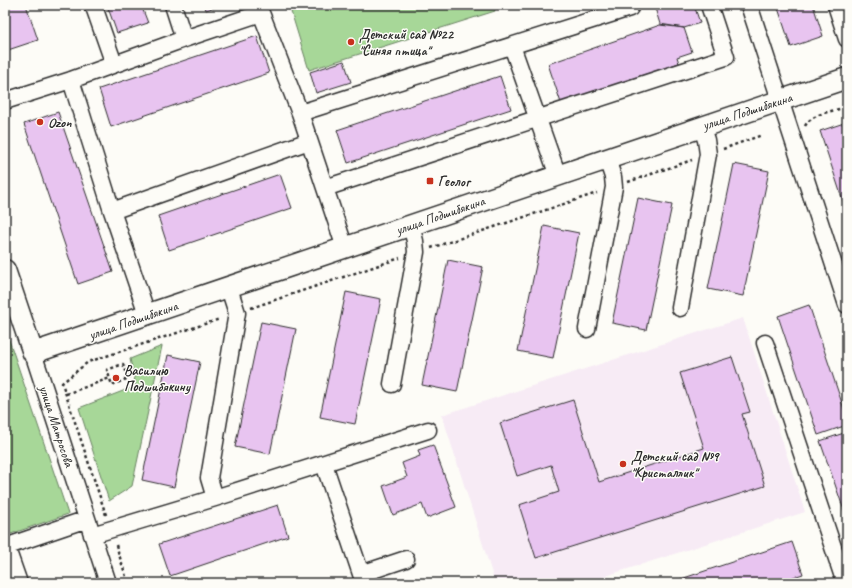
<svg xmlns="http://www.w3.org/2000/svg" width="852" height="588" font-family="Caveat,sans-serif">
<style>
.built{fill:#f7ebf5}
.green{fill:#a7d798;stroke:#698162}
.building{fill:#e8c4f0;stroke:#2b2b2b}
.lines{fill:none;stroke-linecap:round;stroke-linejoin:round}
.minor-casing{stroke:#2b2b2b;stroke-width:19}
.major-casing{stroke:#2b2b2b;stroke-width:23}
.path{stroke:#2b2b2b;stroke-width:2.5;stroke-dasharray:3 3;stroke-linecap:butt}
.minor{stroke:#fdfcf7;stroke-width:16}
.major{stroke:#fdfcf7;stroke-width:20}
.poi-dot{fill:#c8321e;stroke:#fdfcf7;stroke-width:1.5}
.labels{text-anchor:middle;stroke-width:3;stroke-linejoin:round;paint-order:stroke}
.poi-label{font-size:14px;font-weight:bold;fill:#2b2b2b;stroke:#fdfcf7;text-anchor:start}
.street-label{font-size:14px;fill:#2b2b2b;stroke:#fdfcf7}
</style>
<rect width="100%" height="100%" fill="#fdfcf7"/>
<filter id="ink" filterUnits="userSpaceOnUse"><feTurbulence type="fractalNoise" baseFrequency=".025" numOctaves="2"/><feDisplacementMap in="SourceGraphic" scale="8" xChannelSelector="R" yChannelSelector="G"/><feConvolveMatrix kernelMatrix="1 2 1 2 8 2 1 2 1" color-interpolation-filters="sRGB"/></filter>
<g filter="url(#ink)">
<path class="built" d="M743,318l62,194 -221,71h-89l-53,-168z"/>
<path class="green" d="M289,5h43l2,5 15,-5h144l2,6 -186,59z
M5,328l63,186 -63,22z
M162,346l-30,140 -23,15 -30,-93 57,-22 -6,-27z"/>
<path class="building" d="M5,5h21l12,35 -33,11z
M107,5h34l7,18 -31,10z
M204,5h18l-16,5z
M654,5h40l6,18 -16,5 -24,-4z
M777,5h36l10,31 -32,11z
M660,25l24,3 8,24 -15,5 2,6 -118,40 -13,-39z
M257,36l12,37 -158,54 -12,-38z
M344,61l7,21 -35,11 -6,-21z
M500,76l11,33 -163,54 -11,-33z
M58,112l55,160 -35,12 -54,-160z
M847,122v91l-27,-82z
M734,164l35,7 -26,125 -35,-7z
M280,174l12,34 -123,42 -11,-34z
M638,198l34,7 -26,125 -34,-7z
M544,226l35,7 -26,125 -35,-7z
M448,260l35,7 -26,125 -35,-7z
M346,292l35,7 -26,125 -35,-7z
M809,305l38,113v7l-29,10 -40,-119z
M261,322l35,7 -26,125 -35,-7z
M168,355l32,7 -26,125 -32,-7z
M732,357l18,55 -8,2 23,72 -229,72 -17,-53 40,-13 -8,-27 -34,11 -17,-53 73,-23 26,82 105,-34 -24,-75z
M847,432v87l-27,-78z
M433,445l23,62 -29,11 -5,-14 -29,11 -10,-29 24,-9 -5,-14 18,-7 -2,-6z
M278,505l10,31 -118,40 -11,-32z
M792,542l11,32 -28,9h-106z"/>
<g class="lines">
<g class="minor-casing">
<path id="minor" d="M92,5l2,2 20,57
M749,5l98,300
M836,5l11,34
M184,39l77,-26 39,100 45,135
M512,46l46,130
M71,80l41,131 197,-70
M5,101l66,-21 113,-41 -11,-34
M300,113l330,-105 -1,-3
M325,188l401,-131 -17,-52
M112,211l35,103
M680,308l28,-154 -2,-14 -5,-14
M587,329l27,-142 -1,-10 -6,-18
M765,343l80,240
M33,353l75,230
M392,384l24,-132 -1,-11 -4,-16
M324,464l40,119
M215,498l-6,-20 28,-165 -8,-25
M92,535l123,-37 213,-68
M6,546l13,37
M5,547l82,-28
M361,574l45,-15"/>
</g>
<g class="major-casing">
<path id="major" d="M5,270l28,83 814,-275"/>
</g>
<path class="path" d="M805,126c7,-13 29,-15 42,-19
M723,149l39,-14
M628,182l64,-22
M431,248l166,-55
M251,308l149,-50
M123,364l6,14 -17,7 -5,-15z
M66,394l44,-16
M106,515l-44,-132 26,-21 132,-43
M116,545l12,38"/>
<use href="#minor" class="minor"/>
<use href="#major" class="major"/>
</g>
</g>
<g class="poi-dot">
<circle cx="351" cy="42" r="4"/>
<circle cx="40" cy="122" r="4"/>
<rect x="426" y="177" width="8" height="8" rx="2"/>
<circle cx="116" cy="378" r="4"/>
<circle cx="623" cy="464" r="4"/>
</g>
<g class="labels">
<g class="poi-label">
<text x="359" y="39">Детский сад №22<tspan x="359" dy="16">"Синяя птица"</tspan></text>
<text x="48" y="127">Ozon</text>
<text x="438" y="186">Геолог</text>
<text x="124" y="375">Василию<tspan x="124" dy="16">Подшибякину</tspan></text>
<text x="631" y="461">Детский сад №9<tspan x="631" dy="16">"Кристаллик"</tspan></text>
</g>
<g class="street-label">
<text transform="translate(747 111) rotate(-18)" y="5">улица Подшибякина</text>
<text transform="translate(440 215) rotate(-19)" y="5">улица Подшибякина</text>
<text transform="translate(133 320) rotate(-19)" y="5">улица Подшибякина</text>
<text transform="translate(57 426) rotate(72)" y="5">улица Матросова</text>
</g>
</g>
<rect width="852" height="588" fill="none" stroke="#fdfcf7" stroke-width="20"/>
<rect x="10" y="10" width="832" height="568" fill="none" stroke="#2b2b2b" stroke-width="1.5" filter="url(#ink)"/>
</svg>
